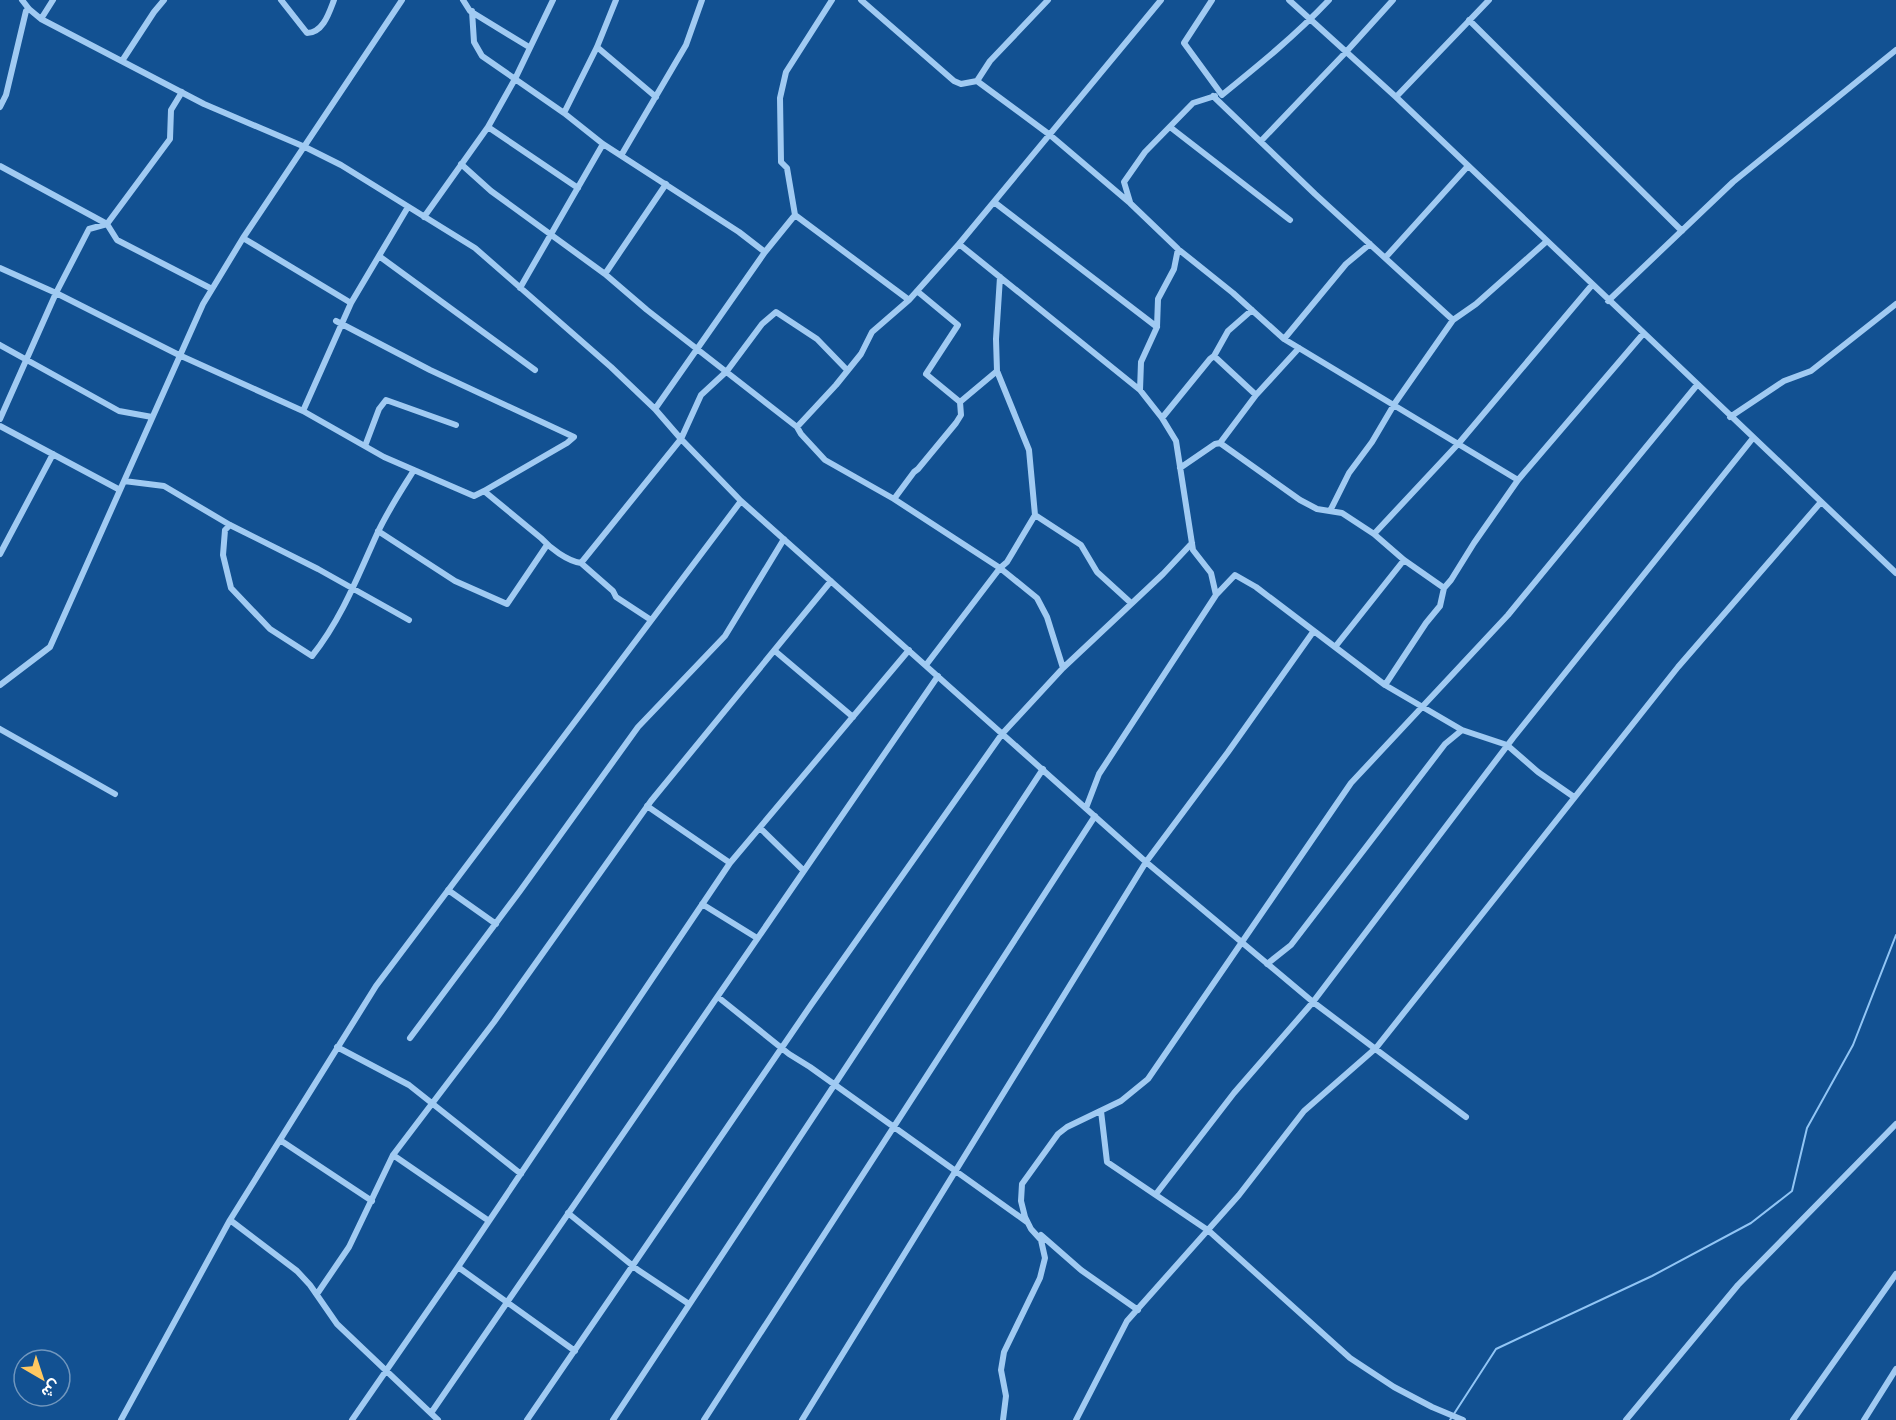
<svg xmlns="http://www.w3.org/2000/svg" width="1896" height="1420" font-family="Lato,Vazirmatn,sans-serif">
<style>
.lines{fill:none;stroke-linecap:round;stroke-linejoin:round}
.stream{stroke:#91c5f5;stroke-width:2}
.minor{stroke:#a0caf2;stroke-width:6}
</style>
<rect width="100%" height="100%" fill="#125192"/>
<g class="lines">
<path class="stream" d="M1450,1420l46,-71 156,-73 99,-53 41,-32 15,-63 46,-83 43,-110"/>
<path class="minor" d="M22,0l7,9 12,10 163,85 101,43 36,18 134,83 136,119 44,42 26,30 60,62 405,361 167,140 153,115
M281,0l26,33c16,0 22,-20 27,-33
M463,0l7,11 59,36
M832,0l-46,72 -6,26 1,64 6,6 8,47 114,85
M861,0l93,81 7,3 16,-3 13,-20 58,-61
M1212,0l-28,43 38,52c37,-30 74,-60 107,-95
M1289,0l107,97 500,476
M472,11l2,31 8,14 82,57 39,31 136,88 26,20
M41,19l12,-19
M1469,20l213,211
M597,47l59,50
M122,61l32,-49 10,-12
M977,81l73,54 80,68 48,46 55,44 51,46 234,141
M1213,96l102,98 138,126
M1396,97l93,-97
M0,107l6,-12 20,-84 3,-2
M564,113l33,-66 19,-47
M488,127l90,61
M1170,127l120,93
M1261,141l85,-89 47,-52
M622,154l64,-109 16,-45
M461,164l30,27 114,83 42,36 150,117 4,7 24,26 69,39 106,69 37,30 10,19 16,51
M0,166l107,58 10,16 95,49
M994,202l163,125
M1130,202l-6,-20 21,-30 48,-49 22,-7
M424,217l64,-90 27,-48 38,-79
M243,238l108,65
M959,244l181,146
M379,256l156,114
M1385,258l83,-92
M0,268l56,25 123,62 124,56 81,46 90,39 10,-5
M605,274l61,-90
M520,288l83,-144
M917,291l41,34 -32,49 34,28 37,-31
M1608,301l125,-119 163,-132
M336,321l94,49 144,67 -7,6 -83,48 57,47c9,10 26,23 40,25l32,28 3,6 35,23
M1284,339l62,-75 24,-20
M0,345l119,66 33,6
M1214,356l42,39
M655,409l110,-157 30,-37
M303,411l48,-108 57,-96
M1730,417l54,-36 27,-10 85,-67
M1162,418l48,-59 4,-3 14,-25 24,-21
M0,419l56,-126 33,-64 18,-5 63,-85 1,-29 11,-18
M0,426l120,64
M797,427l39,-42 25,-31 11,-22 37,-32 50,-56 202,-244
M1220,443l80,57 17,9 25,4 32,21 30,26 40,28
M365,446l14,-37 7,-9 70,25
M1180,468l35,-24 5,-1 36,-48 43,-47
M124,481l40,5 66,39 88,44 91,51
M894,499l20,-27 4,-3 38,-46 5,-8 -1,-13
M1331,509l18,-36 23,-31 23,-39 58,-83 23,-16 71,-63
M1035,515l46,30 16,27 34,31
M230,525l-5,5 -2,25 8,33 39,41 42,27c29,-36 46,-80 65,-122 10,-22 24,-43 37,-64
M378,531l77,50 52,23 40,-59
M1374,534l85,-91 133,-158
M0,554l53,-100
M581,563l100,-124 20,-44 26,-24 35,-47 14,-12 41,27 30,31
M1216,595l19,-20 21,12 129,98 41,-62 14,-17 4,-18 7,-8 23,-37 44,-63 125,-146
M1335,647l69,-87
M775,651l78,66
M926,665l74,-97 7,-6 28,-47 -6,-65 -32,-79 -1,-32 4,-62
M0,685l50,-38 153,-343 40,-66 159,-238
M1385,685l77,45
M0,729l115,65
M647,806l83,57
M1086,808l13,-34 117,-179 -5,-22 -18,-23 -17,-109 -14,-23 -22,-28 1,-28 16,-35 1,-28 16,-30 4,-20
M760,828l44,43
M448,890l48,34
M702,904l55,34
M1267,964l24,-19 154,-201 17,-14 45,15 31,27 36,25
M718,997l71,57 21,13 217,155
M410,1038l110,-147 118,-164 87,-91 59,-97
M337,1047l72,38 112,89
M1101,1111l6,51 102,69 141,127 44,29 38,20 31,13
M280,1140l92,61
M393,1155l96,66
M1156,1194l78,-101 79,-91 200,-264 240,-300
M568,1213l70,57 51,34
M230,1220l67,51 13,14 27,39 101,96
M1041,1235l40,35 57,40
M458,1267l117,84
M317,1294l32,-47 44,-92 101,-133 157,-221 180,-220
M431,1413l507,-737
M121,1420l109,-200 146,-234 365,-485
M352,1420l106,-153 272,-404 179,-213
M527,1420l284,-415 191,-271 61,-66 100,-94 29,-31
M613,1420l430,-651
M704,1420l391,-604
M802,1420l344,-558 82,-110 85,-120
M1003,1420l3,-24 -5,-26 3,-18 36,-74 5,-20 -4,-18 -10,-11 -6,-12 -4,-16 1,-17 36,-50 9,-7 54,-26 27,-22 203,-296 157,-168 189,-230
M1076,1420l51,-99 112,-126 65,-84 72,-63 302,-381 143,-165
M1626,1420l112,-135 158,-161
M1793,1420l103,-146
M1864,1420l32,-51"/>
</g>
<g transform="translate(42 1378) rotate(141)"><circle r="28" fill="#125192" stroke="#7197be" stroke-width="1.5"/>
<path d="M0-4.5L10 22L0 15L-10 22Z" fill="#ffc861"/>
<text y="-9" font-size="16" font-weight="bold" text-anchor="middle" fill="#ffffff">ش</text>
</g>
</svg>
